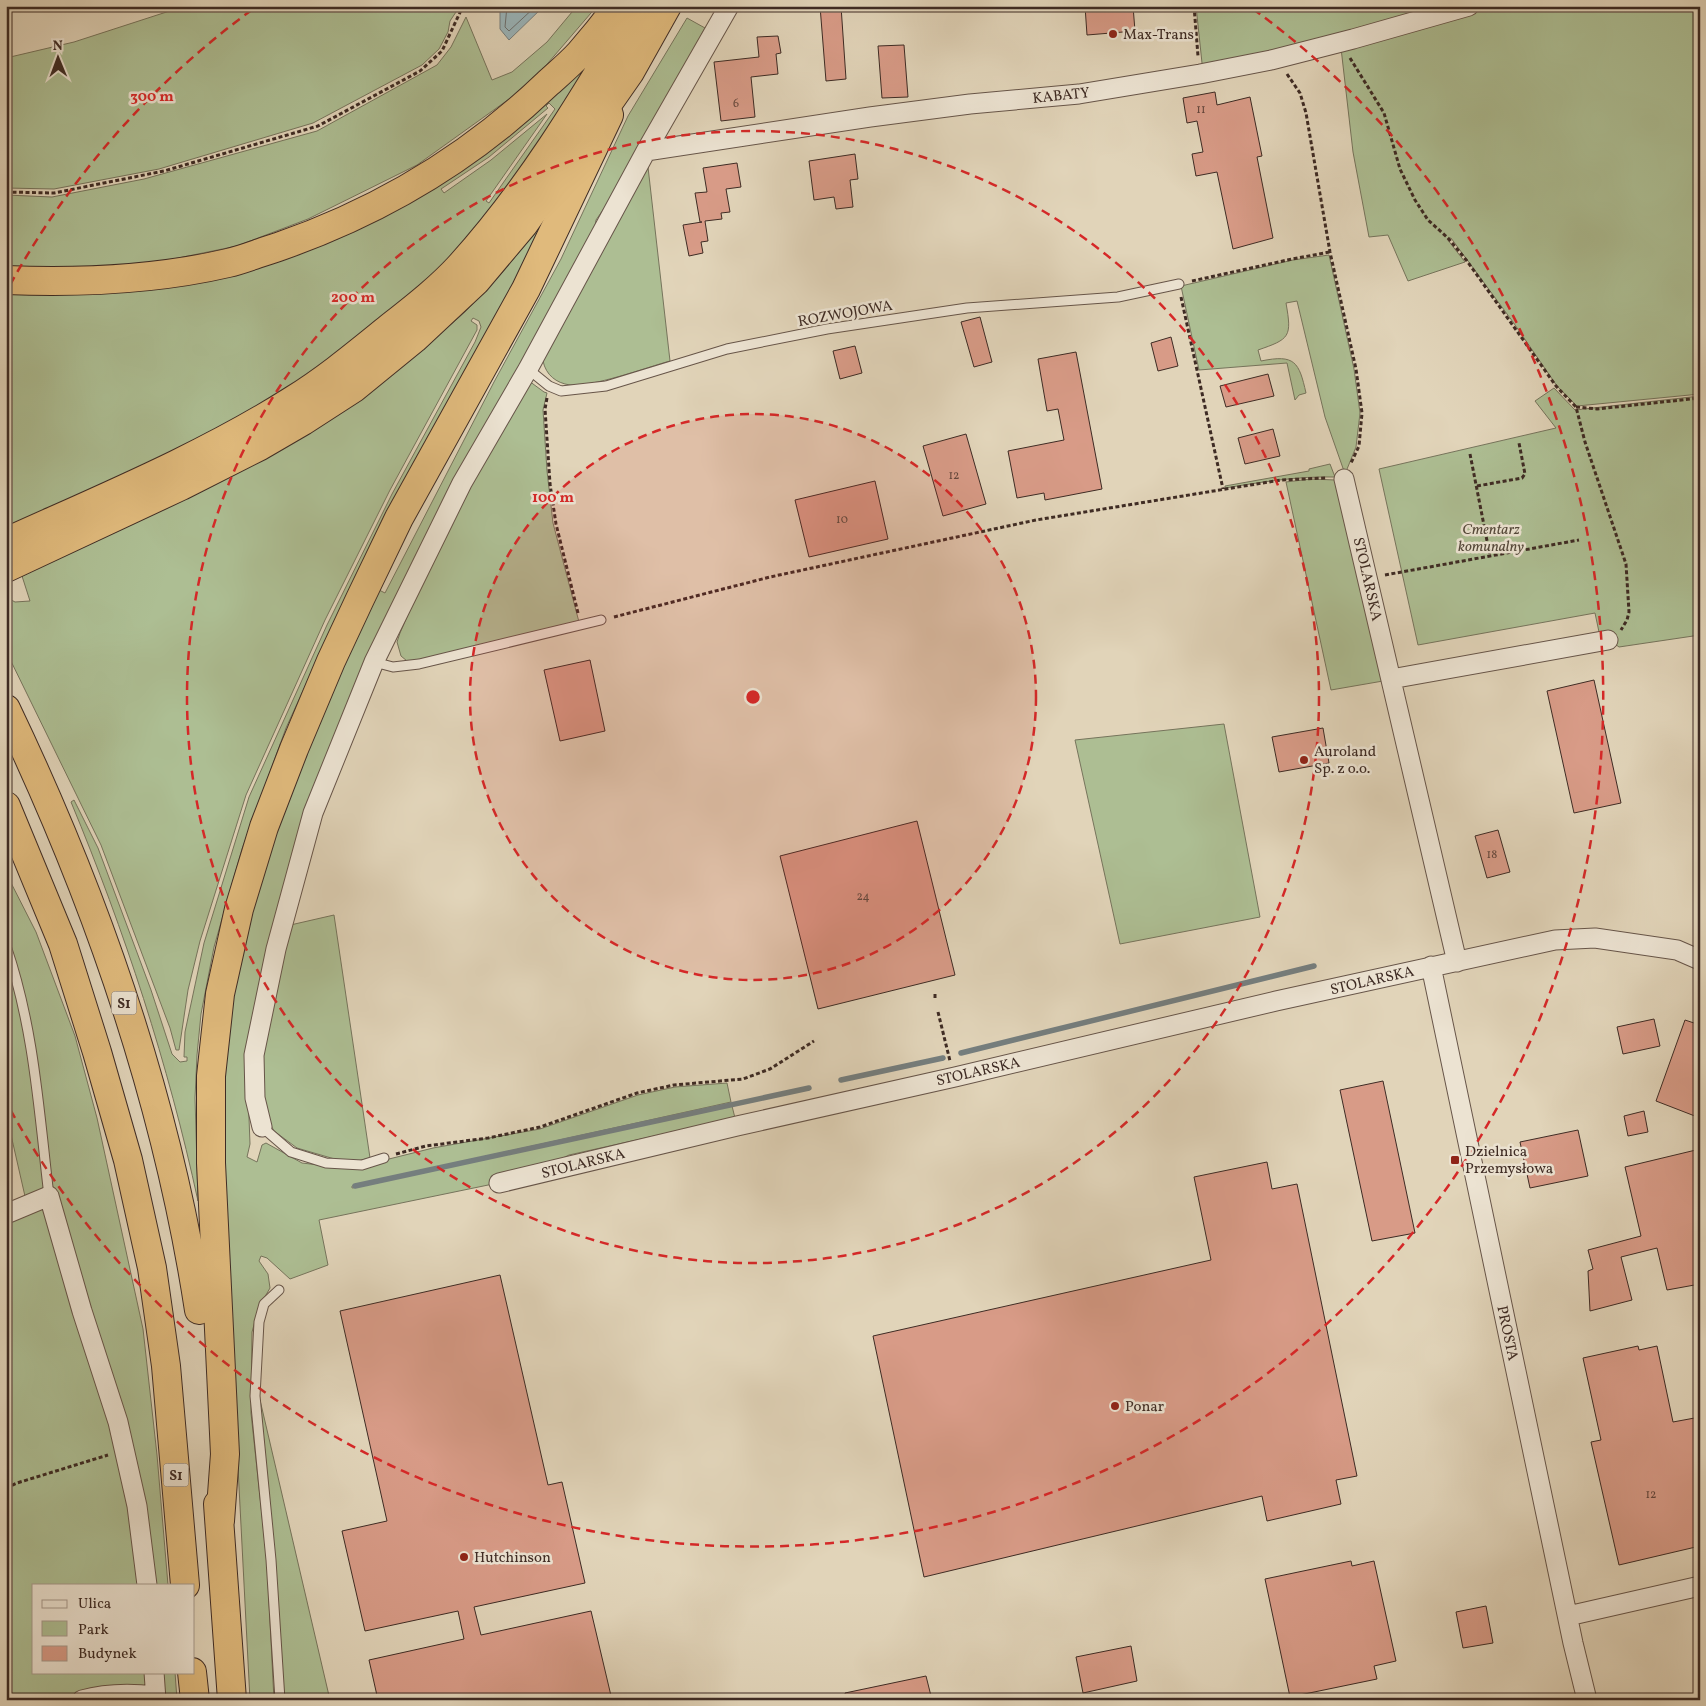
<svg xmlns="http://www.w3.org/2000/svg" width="1706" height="1706" font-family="Vollkorn,serif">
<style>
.green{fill:#adbe93;stroke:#76745c;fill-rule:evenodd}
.water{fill:#9ab5ba;stroke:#757e7e}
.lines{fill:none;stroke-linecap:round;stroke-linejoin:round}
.shore{stroke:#6c706f;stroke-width:1}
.stream{stroke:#757e7e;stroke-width:5.5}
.building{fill:#d89b87;stroke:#3e2b24}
.service-casing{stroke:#675549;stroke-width:11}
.minor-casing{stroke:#675549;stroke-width:21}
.trunk-casing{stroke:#3e2b24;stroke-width:30}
.motorway-casing{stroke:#3e2b24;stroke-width:30}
.path{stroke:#3e2b24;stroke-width:3;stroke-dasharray:4 2.5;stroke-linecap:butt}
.service{stroke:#ece3d2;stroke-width:9}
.minor{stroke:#ece3d2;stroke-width:19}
.trunk{stroke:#e0ba7c;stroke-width:28}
.motorway{stroke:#e0ba7c;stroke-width:28}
.ring{fill:none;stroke:#d62828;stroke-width:2.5;stroke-dasharray:9 6}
.poi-dot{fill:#8f2418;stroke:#ece3d2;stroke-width:2}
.labels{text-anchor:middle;stroke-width:5;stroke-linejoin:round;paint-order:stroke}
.number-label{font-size:12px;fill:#64473d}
.shield{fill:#ece3d2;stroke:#726258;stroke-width:1}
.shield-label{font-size:14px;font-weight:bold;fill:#3e2b24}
.poi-label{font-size:15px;fill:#3e2b24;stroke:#ece3d2;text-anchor:start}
.street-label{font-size:15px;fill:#3e2b24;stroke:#ece3d2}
.park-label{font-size:15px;font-style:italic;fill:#54483a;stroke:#ece3d2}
.centre{fill:#d62828;stroke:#ece3d2;stroke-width:2.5}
.ring-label{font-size:15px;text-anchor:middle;font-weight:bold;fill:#d62828;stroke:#ece3d2;stroke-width:5;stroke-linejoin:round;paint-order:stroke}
</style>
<rect width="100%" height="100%" fill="#e1d4b9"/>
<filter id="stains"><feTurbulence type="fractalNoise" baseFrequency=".004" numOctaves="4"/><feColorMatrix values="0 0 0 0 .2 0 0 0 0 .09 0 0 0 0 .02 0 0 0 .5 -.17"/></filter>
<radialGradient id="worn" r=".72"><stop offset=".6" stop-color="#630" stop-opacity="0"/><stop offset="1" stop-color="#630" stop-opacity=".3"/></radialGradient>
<path class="green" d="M185,6h275l-10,15 -2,11 -9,17 -17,16 -109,58 -154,46 -105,20 -48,-1v-130l68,-16z
M577,6h20l-67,78 -113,81 -109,54 -71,27 -93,19 -138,5v-75l46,2 92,-18 173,-48 120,-66 14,-18 15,-30 26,63 20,-8 35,-30z
M1196,6h264l-256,61 -2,-4z
M1476,6h224v388l-123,12 -20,-20 -44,-64 -62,-84 -4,1 18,23 -57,19 -20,-46 -19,2 -16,-85 -12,-104z
M687,18l18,10 -64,120 -25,43 -20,29 -4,26 -236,439 -109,380 3,79 -3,13 10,5 5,-17 4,-2 36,20 25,3 58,-6 48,-12 107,-19 98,-34 37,-8 52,-4 4,19 -379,84v2l380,-82 3,12 -166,37 -10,5 -68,16 2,8 -174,36 9,45 -38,14 -23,-21 -6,-2 -2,5 9,13 2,14 -11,19 -7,25 -1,81 16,149 7,138h-24l-32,-621 9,-78 55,-197 95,-215 8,4 109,-211 67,-123 67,-143z
M600,46l-45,76 -82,111 -37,39 -36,35 -102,77 -102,57 -190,89v-241l305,-45zM549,103l6,6 -66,94 -3,-2 61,-87 -56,46 -47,33 -3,-4 48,-32 59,-49 -2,-2z
M648,167l22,194c-22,6 -80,27 -100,24 -14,-2 -24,-10 -27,-24z
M538,229l2,1 -19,39 -188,356 -47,103 -44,121 -28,98 -13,67 -4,41 -2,43 3,103c-30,-138 -73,-269 -127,-399l3,-2 24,48 53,142 21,64 8,8 7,-1v-4h-3l1,-25 19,-89 45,-146 78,-172 65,-131 83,-152 6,-15 -2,-6 -6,-3 -2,3 6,4v5l-87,160 -65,130 -79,175 -46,146 -12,49 -9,60h-3l-6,-22 -69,-183 -95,-194v-54l9,5 15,-1 -8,-25 82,-40 313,-182 48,-42 36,-38z
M1329,255l25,114 6,44 -4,34 -11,27 -20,-57 -28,-116 -11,2c6,34 4,36 -28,47l3,11c34,-7 38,1 45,32l-7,2 -4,5 -8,-37 -88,7 -18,-84 112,-26z
M529,381l15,11 3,1 -4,17 4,61 6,52 26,99 -164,40 -8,-1 -6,-5 -4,-14 3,-9 45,-105z
M1554,388l21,22 125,-14v239l-81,12 -20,-15 -4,-19 -177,32 -39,-176 177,-41 -21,-27z
M1330,464l5,13c-37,-1 -73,5 -110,11v-2l84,-15v-2z
M1311,479l24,1 48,201 -52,9 -45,-208z
M1224,724l36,193 -140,27 -45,-204z
M6,873l30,59 39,104 22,82 46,211 14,126 11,130h-134v87h141l2,28h-171v-486l21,-9 -21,-92z
M334,915l36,243 -13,3 -19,-1 -41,-12 -23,-17 -10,-19 -8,-57 30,-129z
M260,1400l70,300h-47l-7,-130z"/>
<path class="water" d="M503,6h41l-35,34 -9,-11v-19z"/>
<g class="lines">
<path class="shore" d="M507,6l-2,21 4,4 27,-25"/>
<path class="stream" d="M961,1053l353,-87
M841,1080l102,-22
M355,1186l454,-98"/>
</g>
<path class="building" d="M820,6h21l5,73 -20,2z
M1085,6h48l2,25 -48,4z
M778,36l3,17 -5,1 2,20 -27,3 4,40 -34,4 -7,-59 45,-5 -2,-20z
M904,45l4,52 -26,1 -4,-52z
M1215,92l2,13 33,-8 12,59 -5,1 16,81 -40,11 -16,-77 -21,4 -4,-22 11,-2 -6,-31 -10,2 -4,-25z
M855,154l3,25 -8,1 3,27 -17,2 -2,-12 -20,3 -5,-39z
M737,163l4,24 -15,2 4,23 -9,1 1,6 -17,2 3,20 -7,1 2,11 -14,3 -6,-31 19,-3h-2l-5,-29 12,-1 -4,-24z
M980,317l12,45 -18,5 -13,-45z
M1171,337l7,29 -20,5 -7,-28z
M855,346l7,27 -22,6 -7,-28z
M1076,352l26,137 -57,11 -1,-7 -27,5 -9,-47 56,-11 -6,-31 -11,2 -9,-52z
M1268,374l6,22 -48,11 -6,-21z
M1273,429l7,27 -35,8 -7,-26z
M966,434l20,70 -43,12 -20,-70z
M875,481l13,58 -79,18 -14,-57z
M590,660l15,71 -45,10 -16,-71z
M1594,680l27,123 -47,10 -27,-122z
M1323,728l6,35 -50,9 -7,-35z
M917,821l38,154 -137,34 -38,-153z
M1498,830l12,42 -23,6 -12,-42z
M1654,1019l6,27 -37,8 -6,-27z
M1685,1020l15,5v93l-44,-17z
M1383,1081l32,152 -43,8 -32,-151z
M1644,1111l4,21 -20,4 -4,-20z
M1578,1130l10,46 -58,12 -10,-46z
M1700,1149v135l-33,6 -10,-42 -36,9 11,43 -42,11 -2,-40 5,-2 -5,-19 53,-14 -16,-69z
M1267,1162l5,27 25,-5 60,292 -21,4 5,24 -74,17 -5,-25 -338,81 -51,-241 338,-76 -17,-83z
M500,1275l48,210 14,-3 23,101 -111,24 7,28 110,-24 21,89h-234l-9,-40 95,-21 -6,-28 -93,20 -23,-100 45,-10 -47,-210z
M1638,1346l1,4 18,-4 16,76 27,-5v129l-81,19 -28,-123 10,-2 -18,-82z
M1351,1561l1,5 22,-5 22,100 -22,5 3,13 -87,18 -25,-118z
M1486,1606l7,37 -30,5 -7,-36z
M1131,1646l6,35 -54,12 -7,-36z
M926,1676l6,24h-86l-1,-7z"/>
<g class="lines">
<g class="service-casing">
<path id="service" d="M528,369l21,17 12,5 45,-5 121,-37 100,-20 140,-21 151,-11 61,-13
M374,662l19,5 26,-3 182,-44
M6,946c28,81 33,166 43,250
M262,1127l29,25 35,11 36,2 22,-7
M279,1290l-15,14 -5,18 -4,74 16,164 9,140"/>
</g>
<g class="minor-casing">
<path id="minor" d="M646,151l224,-34 100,-13 109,-10 121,-20 71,-14 82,-21 116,-33
M1344,479l113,483
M1391,679l217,-39
M1431,966l142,677 14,57
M262,1127l-7,-29 -1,-43 22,-106 37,-136 61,-151 88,-179 66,-114 118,-218 83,-145
M499,1183l238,-57 218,-49 321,-76 279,-61 40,-2 82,12 23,10
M6,1214l43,-18 33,115 36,111 19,84 10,79
M1568,1616l132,-30
M154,1672l2,28
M82,1700c25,-7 48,-7 73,-4"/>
</g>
<g class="trunk-casing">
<path id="trunk" d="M218,1504l14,196
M220,1521l5,-67 -14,-291v-87l9,-82 19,-85 25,-82 30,-78 37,-88 29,-62 39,-81 127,-229 83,-174"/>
</g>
<g class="motorway-casing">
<path id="motorway" d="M6,280c75,3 149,0 222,-17 17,-4 33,-11 50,-16 101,-35 192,-89 269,-163 11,-10 23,-20 33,-31 13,-15 26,-31 38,-47
M6,542c95,-43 199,-86 287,-142 34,-21 65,-47 96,-72 24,-19 50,-39 71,-62 71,-78 125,-170 179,-260
M6,568l175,-82 79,-40 43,-25 51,-33 60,-49 62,-58 48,-57 106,-152 37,-66
M6,709c91,190 161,393 193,601
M6,806l57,138 34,108 31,108 24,108 14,98 19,219
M192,1672l3,28"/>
</g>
<path class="path" d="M1194,6l4,50
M1350,58l34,55 16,56 15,31 13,20 20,18 19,23 89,125 20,21 9,35 41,122 3,48 -2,8 -6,10
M1287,74l13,19 6,20 24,139 26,117 6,44 -3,33 -8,17
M6,192l48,1 110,-22 154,-45 102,-55 22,-20 21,-45
M1192,281l100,-22 38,-7
M1181,297l42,192
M547,398l-2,11 5,75 6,40 22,89
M1576,407l21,2 103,-11
M1470,454l20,102
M1477,486l45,-8 3,-4 -6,-31
M1385,575l194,-35
M614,617l156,-40 266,-57 245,-40 45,-2
M935,994v4
M938,1012l12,49
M396,1154l30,-8 62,-8 52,-11 97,-34 37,-8 69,-6 27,-10 44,-28
M6,1488l11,-5 91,-28"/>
<use href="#service" class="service"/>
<use href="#minor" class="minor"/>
<use href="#trunk" class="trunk"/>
<use href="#motorway" class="motorway"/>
</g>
<circle cx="753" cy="697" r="283" fill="#d62828" fill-opacity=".12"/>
<g class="ring">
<circle cx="753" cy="697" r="283"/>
<circle cx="753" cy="697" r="566"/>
<path d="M10 285A850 850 0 0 1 253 9M1253 9A850 850 0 1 1 10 1109"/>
</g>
<g class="poi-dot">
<circle cx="1113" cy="34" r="5"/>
<circle cx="1304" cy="760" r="5"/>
<rect x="1450" y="1155" width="10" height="10" rx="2.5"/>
<circle cx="1115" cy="1406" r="5"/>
<circle cx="464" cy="1557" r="5"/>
</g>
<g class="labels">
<g class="number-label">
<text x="736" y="107">6</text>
<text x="1201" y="113">11</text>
<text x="954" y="479">12</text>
<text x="842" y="523">10</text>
<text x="1492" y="858">18</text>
<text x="863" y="900">24</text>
<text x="1651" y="1498">12</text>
</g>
<g class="shield">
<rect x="111.5" y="991.5" width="25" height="23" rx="4"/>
<rect x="163.5" y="1463.5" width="25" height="23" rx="4"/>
</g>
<g class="shield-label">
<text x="124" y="1008">S1</text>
<text x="176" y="1480">S1</text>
</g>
<g class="poi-label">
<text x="1123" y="39">Max-Trans</text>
<text x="1314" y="756">Auroland<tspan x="1314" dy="17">Sp. z o.o.</tspan></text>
<text x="1465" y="1156">Dzielnica<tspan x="1465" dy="17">Przemysłowa</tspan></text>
<text x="1125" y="1411">Ponar</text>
<text x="474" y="1562">Hutchinson</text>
</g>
<g class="street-label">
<text transform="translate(1061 95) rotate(-6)" y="5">KABATY</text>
<text transform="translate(845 313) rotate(-10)" y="5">ROZWOJOWA</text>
<text transform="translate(1368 579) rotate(77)" y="5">STOLARSKA</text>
<text transform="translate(1372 980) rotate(-13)" y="5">STOLARSKA</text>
<text transform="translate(978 1071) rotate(-13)" y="5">STOLARSKA</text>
<text transform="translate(583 1163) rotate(-14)" y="5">STOLARSKA</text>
<text transform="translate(1508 1333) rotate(78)" y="5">PROSTA</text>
</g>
<g class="park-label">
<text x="1491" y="534">Cmentarz<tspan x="1491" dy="17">komunalny</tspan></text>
</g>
</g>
<circle cx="753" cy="697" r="8" class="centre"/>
<g class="ring-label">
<text x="152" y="101">300 m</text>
<text x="353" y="302">200 m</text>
<text x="553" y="502">100 m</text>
</g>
<rect width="1706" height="1706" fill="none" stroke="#e1d4b9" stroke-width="25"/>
<rect x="8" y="8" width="1691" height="1691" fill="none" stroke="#3e2b24" stroke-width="2.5"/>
<rect x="12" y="12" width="1681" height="1681" fill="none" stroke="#3e2b24"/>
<rect x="32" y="1584" width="162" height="90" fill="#ece3d2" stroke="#a6998c"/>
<rect x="42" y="1600" width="25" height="8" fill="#ece3d2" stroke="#a6998c"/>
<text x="78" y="1608" font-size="15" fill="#3e2b24">Ulica</text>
<rect x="42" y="1621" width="25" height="15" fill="#adbe93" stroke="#a6998c"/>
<text x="78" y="1634" font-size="15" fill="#3e2b24">Park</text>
<rect x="42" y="1646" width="25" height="15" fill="#d89b87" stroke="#a6998c"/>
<text x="78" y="1658" font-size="15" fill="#3e2b24">Budynek</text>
<g transform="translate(58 58) rotate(359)" stroke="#ece3d2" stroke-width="4" paint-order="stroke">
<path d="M0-4L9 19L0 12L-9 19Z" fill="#3e2b24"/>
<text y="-8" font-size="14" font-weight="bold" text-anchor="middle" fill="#3e2b24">N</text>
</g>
<rect width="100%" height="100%" filter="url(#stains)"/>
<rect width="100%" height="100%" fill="url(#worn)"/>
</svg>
